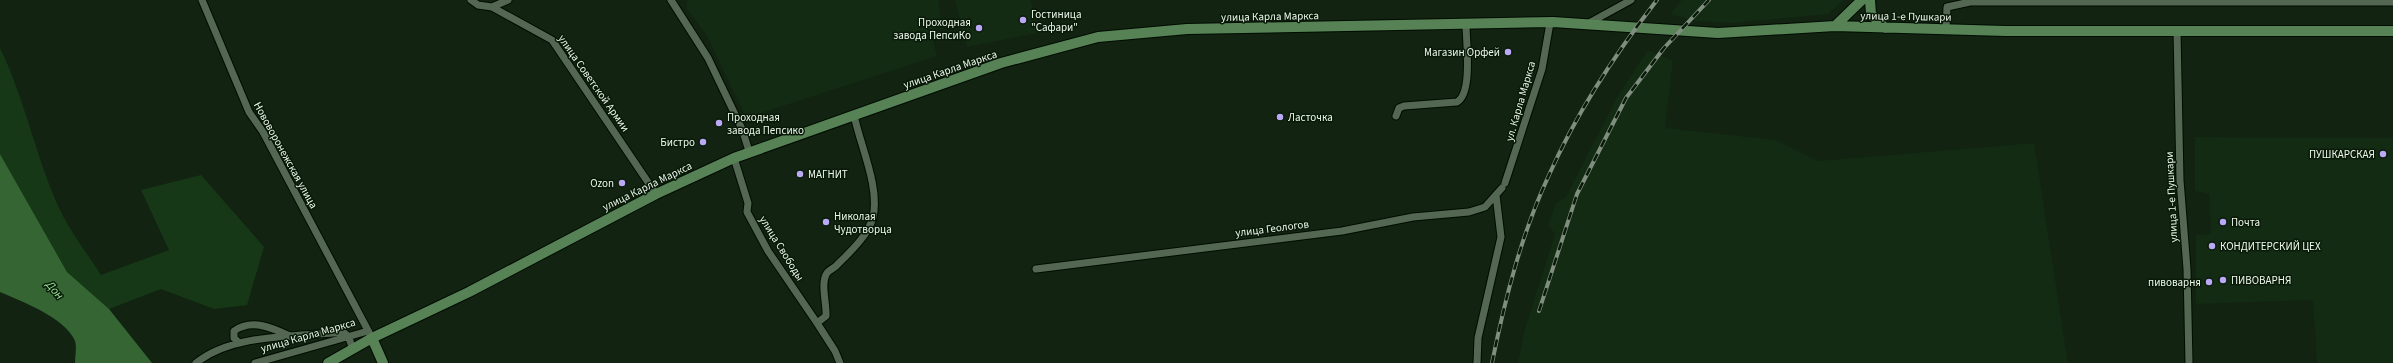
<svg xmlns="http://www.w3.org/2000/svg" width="2393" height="363" font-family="'Source Sans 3',sans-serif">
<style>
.built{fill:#132a13}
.green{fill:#163816}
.water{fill:#346533}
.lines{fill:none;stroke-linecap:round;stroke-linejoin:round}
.street-casing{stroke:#010c01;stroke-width:9}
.secondary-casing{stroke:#010c01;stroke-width:12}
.street{stroke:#536752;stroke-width:7}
.secondary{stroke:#568255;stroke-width:10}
.rail-casing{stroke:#808e7f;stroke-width:4}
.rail{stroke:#091a09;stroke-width:2.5;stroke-dasharray:8;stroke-linecap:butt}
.poi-dot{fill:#baaaf6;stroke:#091a09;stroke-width:1.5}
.labels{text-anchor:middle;stroke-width:3;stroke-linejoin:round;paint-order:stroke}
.poi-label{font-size:11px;fill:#ecf8eb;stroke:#091a09;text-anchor:start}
.street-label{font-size:11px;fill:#ecf8eb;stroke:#091a09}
.water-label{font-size:12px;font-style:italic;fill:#94dc91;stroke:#091a09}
</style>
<rect width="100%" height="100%" fill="#122312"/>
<path class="built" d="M687,0h251l4,28 -12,2 7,26 -191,62 -39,-82 -20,-27z
M955,0h76l6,33 -70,14z
M1682,0h161l-15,14 -97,9 -34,-2 -27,-7z
M1648,50l25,11 -8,67 111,12 42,21 216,-18 34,220h-550l6,-31 31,-98 -7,-9 8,-22 10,-6 51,-100z
M2195,137l198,1v225h-76l-4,-63 -117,4v-69l15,-1 -2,-40 -14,-3z"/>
<path class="green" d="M0,48c26,53 37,116 63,168 11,21 26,40 38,59l68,-25 -28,-60 60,-15 63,72 -17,58 -33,4 -53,-20 -52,20 -42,-37 -67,-118z"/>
<path class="water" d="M0,154l67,118 42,37 43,54h-77c0,-6 2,-16 0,-22 -9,-23 -54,-40 -75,-49z"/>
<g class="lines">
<g class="street-casing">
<path id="street" d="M202,0l47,112 14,20 109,206
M471,0l7,5 14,2 60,33 104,154
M671,0l37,58 34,71 7,22
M492,7l16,-7
M1589,23l42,-23
M1946,29l1,-22 23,-5h423
M2177,30l3,150 7,89 2,94
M1396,116l3,-8 5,-2 53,-4c16,-9 9,-60 9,-78
M734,158l14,45 -1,9 21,39 49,72
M1505,183l37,-114 8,-46
M1036,269l306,-38 71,-14 56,-5 16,-5 17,-19
M238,342l-4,-4v-7c18,-13 39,-3 58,6
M196,363c37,-30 101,-26 147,-31l5,4 5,13
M255,363l113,-32
M840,363l-5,-12 -18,-28 9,-7c1,-12 -6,-33 1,-43 2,-3 7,-5 9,-7 14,-14 32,-30 37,-49 7,-30 -13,-72 -19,-102
M1477,363l1,-25 23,-101 -5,-42"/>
</g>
<g class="secondary-casing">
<path id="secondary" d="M1870,0l1,14 14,14
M1835,26l27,-26
M372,338l11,25
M328,363l44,-25 97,-46 187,-98 78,-36 267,-95 97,-26 89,-8 366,-7 165,11 117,-7 170,5h388"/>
</g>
<use href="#street" class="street"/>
<use href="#secondary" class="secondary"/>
<g class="rail-casing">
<path id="rail" d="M1539,311l38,-117 49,-96 38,-50 45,-48
M1492,363c13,-64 29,-128 57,-188 28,-63 66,-121 108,-175"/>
</g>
<use href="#rail" class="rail"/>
</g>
<g class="poi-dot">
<circle cx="1023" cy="20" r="4"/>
<circle cx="979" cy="28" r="4"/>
<circle cx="1508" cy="52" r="4"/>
<circle cx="1280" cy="117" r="4"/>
<circle cx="719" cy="123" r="4"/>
<circle cx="703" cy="142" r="4"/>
<circle cx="2383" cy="154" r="4"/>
<circle cx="800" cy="174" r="4"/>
<circle cx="622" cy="183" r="4"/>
<circle cx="826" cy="222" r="4"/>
<circle cx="2223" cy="222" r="4"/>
<circle cx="2212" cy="246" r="4"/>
<circle cx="2223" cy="280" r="4"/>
<circle cx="2209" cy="282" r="4"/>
</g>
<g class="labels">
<g class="poi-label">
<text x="1031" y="18">Гостиница<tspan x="1031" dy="13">"Сафари"</tspan></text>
<text x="971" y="26" text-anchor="end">Проходная<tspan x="971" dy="13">завода ПепсиКо</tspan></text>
<text x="1500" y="56" text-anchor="end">Магазин Орфей</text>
<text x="727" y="121">Проходная<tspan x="727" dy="13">завода Пепсико</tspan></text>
<text x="1288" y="121">Ласточка</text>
<text x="695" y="146" text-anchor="end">Бистро</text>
<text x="2375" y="158" text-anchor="end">ПУШКАРСКАЯ</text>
<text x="808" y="178">МАГНИТ</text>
<text x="614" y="187" text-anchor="end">Ozon</text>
<text x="834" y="220">Николая<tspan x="834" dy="13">Чудотворца</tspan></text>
<text x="2231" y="226">Почта</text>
<text x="2220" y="250">КОНДИТЕРСКИЙ ЦЕХ</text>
<text x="2231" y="284">ПИВОВАРНЯ</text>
<text x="2201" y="286" text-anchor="end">пивоварня</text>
</g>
<g class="street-label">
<text transform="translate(1270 16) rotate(-1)" y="4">улица Карла Маркса</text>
<text transform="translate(1906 16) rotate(1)" y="4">улица 1-е Пушкари</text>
<text transform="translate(950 69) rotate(-19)" y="4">улица Карла Маркса</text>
<text transform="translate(594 83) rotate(55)" y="4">улица Советской Армии</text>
<text transform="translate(1520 101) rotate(-74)" y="4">ул. Карла Маркса</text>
<text transform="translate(286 155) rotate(61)" y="4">Нововоронежская улица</text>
<text transform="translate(647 186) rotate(-26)" y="4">улица Карла Маркса</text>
<text transform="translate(2171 197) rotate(-93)" y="4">улица 1-е Пушкари</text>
<text transform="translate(1272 228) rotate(-7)" y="4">улица Геологов</text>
<text transform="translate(782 248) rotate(58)" y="4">улица Свободы</text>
<text transform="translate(308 335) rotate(-16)" y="4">улица Карла Маркса</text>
</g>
<g class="water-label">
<text transform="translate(55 290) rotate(49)" y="4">Дон</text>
</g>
</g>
</svg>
